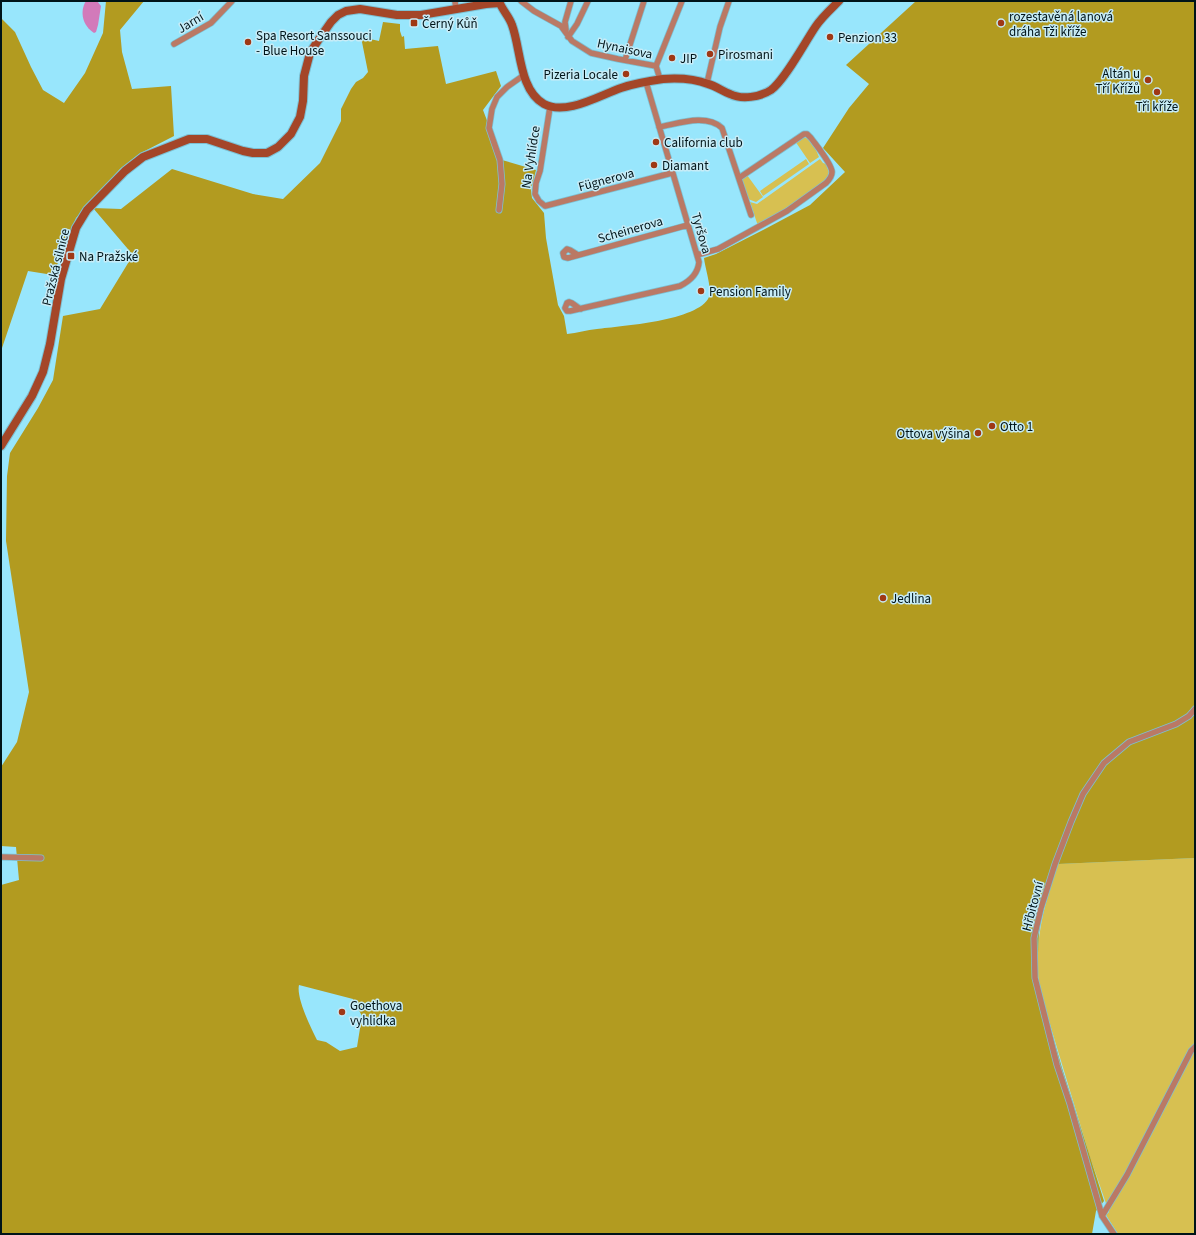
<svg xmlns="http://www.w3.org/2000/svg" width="1196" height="1235" font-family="'Source Sans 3',sans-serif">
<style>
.green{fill:#d7c051}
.forest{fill:#b29b20;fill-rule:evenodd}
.water{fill:#d27aba}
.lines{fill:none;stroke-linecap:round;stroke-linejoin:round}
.street-casing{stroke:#7dc0d3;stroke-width:7}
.secondary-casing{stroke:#7dc0d3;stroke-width:10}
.street{stroke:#ba7965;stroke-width:5.5}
.secondary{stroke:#a44628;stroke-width:8}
.poi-dot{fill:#9f3815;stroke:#c7ecf7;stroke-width:1.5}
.labels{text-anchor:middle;stroke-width:3;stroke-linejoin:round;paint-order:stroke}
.poi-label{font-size:13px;fill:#001419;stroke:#c7ecf7;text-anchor:start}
.street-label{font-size:13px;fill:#001419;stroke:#c7ecf7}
</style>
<rect width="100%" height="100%" fill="#98e6fc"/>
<path class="green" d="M804,137c9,3 12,13 15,20l-9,6 -15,-22z
M806,159l3,5 -46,32 -3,-5z
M820,159l3,4 3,1 3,8 -2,7 -40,30 -29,17 -8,-24 7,2z
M747,175l16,22 -7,5 -8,-3 -6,-19v-3z
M1195,858v376h-77l-12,-19 3,-3 -19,-55 -51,-169c-5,-47 4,-80 19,-124z"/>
<path class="forest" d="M106,1h38l-24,29 2,22 10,37 39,-3 3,50 -35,18 -19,15 -44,49 -23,57 -25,-4 -27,80v-333l14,14 16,35 12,23 21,13 21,-30 18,-40z
M916,1h279v857l-137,6 -9,25 -8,30 -2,14 -2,39 2,16 23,80 42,133 -8,10 -4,23h-1091v-349l18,-5 -3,-33 -15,-1v-79l16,-25 12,-50 -23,-151 1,-65 3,-23 28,-45 15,-28 10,-64 37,-7 33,-54 -40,-47 28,1 51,-40 81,25 30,5 37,-36 21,-42v-12l10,-20 5,-7 7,-4 5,-6 -7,-35 18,4 4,-19 17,2v7l2,6 2,-1 1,13 33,-3 8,38 50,-13 5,15 -18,24 19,50 34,10 -5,20 1,8 12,15 2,25 5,28 7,39 6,11 3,18c10,-1 20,-4 30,-5 23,-3 102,-8 112,-32 3,-9 -4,-29 -5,-39l12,-4 49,-25 45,-24 35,-33 -22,-24 26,-40 20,-24 -23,-19zM299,985l54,14 9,17 -5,31 -17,4 -14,-9 -9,-2c-6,-12 -21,-42 -18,-55z"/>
<path class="water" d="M86,1h11l4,5 -3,19 -2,7 -2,1c-11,-7 -15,-21 -8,-32z"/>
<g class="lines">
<g class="street-casing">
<path id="street" d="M455,1l1,9
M521,1l13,10 27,15 11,15 19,12 27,6 38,7
M566,30l-1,-8 6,-21
M568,37l9,-13 11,-23
M174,44l37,-21 21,-22
M625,60l19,-59
M656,66l26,-65
M656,66l4,13
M707,83l13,-56 9,-26
M550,107l-10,64 -4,12 -1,11 4,7 6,5 127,-33
M659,127c18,-3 47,-14 63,1l29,87
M499,210l3,-26 -2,-24 -11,-32 3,-19 5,-12 10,-10 17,-12
M578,255l-8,-5 -3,-1 -4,4 1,4 4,1 120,-33
M697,255l21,-6 69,-38 39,-28c3,-3 6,-6 6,-11 0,-8 -16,-27 -21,-34l-4,-4h-3l-65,44
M581,309c-5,-2 -7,-6 -12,-7l-2,1 -2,5 2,3h3l110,-25c10,-5 18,-12 19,-24l-53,-180
M1,857l40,1
M1102,1216l25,-41 64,-124 4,-4
M1114,1234l-12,-18 -32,-112 -13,-39 -22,-87 -1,-40 7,-30 14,-44 16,-42 12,-28 21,-31 25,-21 47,-18 13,-8 6,-7"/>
</g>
<g class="secondary-casing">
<path id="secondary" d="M499,1c3,9 10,15 13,24 9,24 7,65 32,79 22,12 56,-9 77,-16 14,-5 28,-7 42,-9 14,-1 32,0 45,5 8,2 14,7 22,10 12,6 30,3 41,-4 14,-10 34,-48 45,-64 6,-9 15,-17 23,-25
M1,446l31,-50 11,-24 7,-28 11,-65 15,-51 11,-18 38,-39 18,-14 46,-18h18l36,12 10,2h14l11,-6 13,-13 9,-17 3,-16 1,-25 6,-23 9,-14 12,-17 7,-7 8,-4 14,-2 37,6h24l65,-11 14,-1"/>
</g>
<use href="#street" class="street"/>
<use href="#secondary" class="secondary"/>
</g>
<g class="poi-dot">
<rect x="410" y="19" width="8" height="8" rx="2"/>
<circle cx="1001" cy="23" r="4"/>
<circle cx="830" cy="37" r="4"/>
<circle cx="248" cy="42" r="4"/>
<circle cx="710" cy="54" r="4"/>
<circle cx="672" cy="58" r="4"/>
<circle cx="626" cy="74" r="4"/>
<circle cx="1148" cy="80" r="4"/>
<circle cx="1157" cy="92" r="4"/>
<circle cx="656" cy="142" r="4"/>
<circle cx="654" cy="165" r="4"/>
<rect x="67" y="252" width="8" height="8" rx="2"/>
<circle cx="701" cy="291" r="4"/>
<circle cx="992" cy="426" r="4"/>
<circle cx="978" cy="433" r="4"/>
<circle cx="883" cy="598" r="4"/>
<circle cx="342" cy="1012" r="4"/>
</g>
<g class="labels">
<g class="poi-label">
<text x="1009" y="21">rozestavěná lanová<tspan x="1009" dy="15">dráha Tži kříže</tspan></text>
<text x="422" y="28">Černý Kůň</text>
<text x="256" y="40">Spa Resort Sanssouci<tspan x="256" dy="15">- Blue House</tspan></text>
<text x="838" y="42">Penzion 33</text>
<text x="718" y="59">Pirosmani</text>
<text x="680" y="63">JIP</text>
<text x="1140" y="78" text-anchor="end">Altán u<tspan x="1140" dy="15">Tří Křížů</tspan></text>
<text x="618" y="79" text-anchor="end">Pizeria Locale</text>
<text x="1157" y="111" text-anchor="middle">Tři kříže</text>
<text x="664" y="147">California club</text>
<text x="662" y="170">Diamant</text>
<text x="79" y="261">Na Pražské</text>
<text x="709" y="296">Pension Family</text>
<text x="1000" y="431">Otto 1</text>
<text x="970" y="438" text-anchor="end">Ottova výšina</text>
<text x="891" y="603">Jedlina</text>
<text x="350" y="1010">Goethova<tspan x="350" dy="15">vyhlidka</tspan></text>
</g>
<g class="street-label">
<text transform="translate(190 22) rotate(-31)" y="5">Jarní</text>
<text transform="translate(625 48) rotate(12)" y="5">Hynaisova</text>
<text transform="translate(530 157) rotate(-81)" y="5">Na Vyhlídce</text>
<text transform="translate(606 179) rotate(-15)" y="5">Fügnerova</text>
<text transform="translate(630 229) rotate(-16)" y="5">Scheinerova</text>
<text transform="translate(702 233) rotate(74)" y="5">Tyršova</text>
<text transform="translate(55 267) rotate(-76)" y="5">Pražská silnice</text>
<text transform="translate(1032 906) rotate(-75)" y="5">Hřbitovní</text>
</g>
</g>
<rect width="1196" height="1235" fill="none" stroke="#001419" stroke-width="4"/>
</svg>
